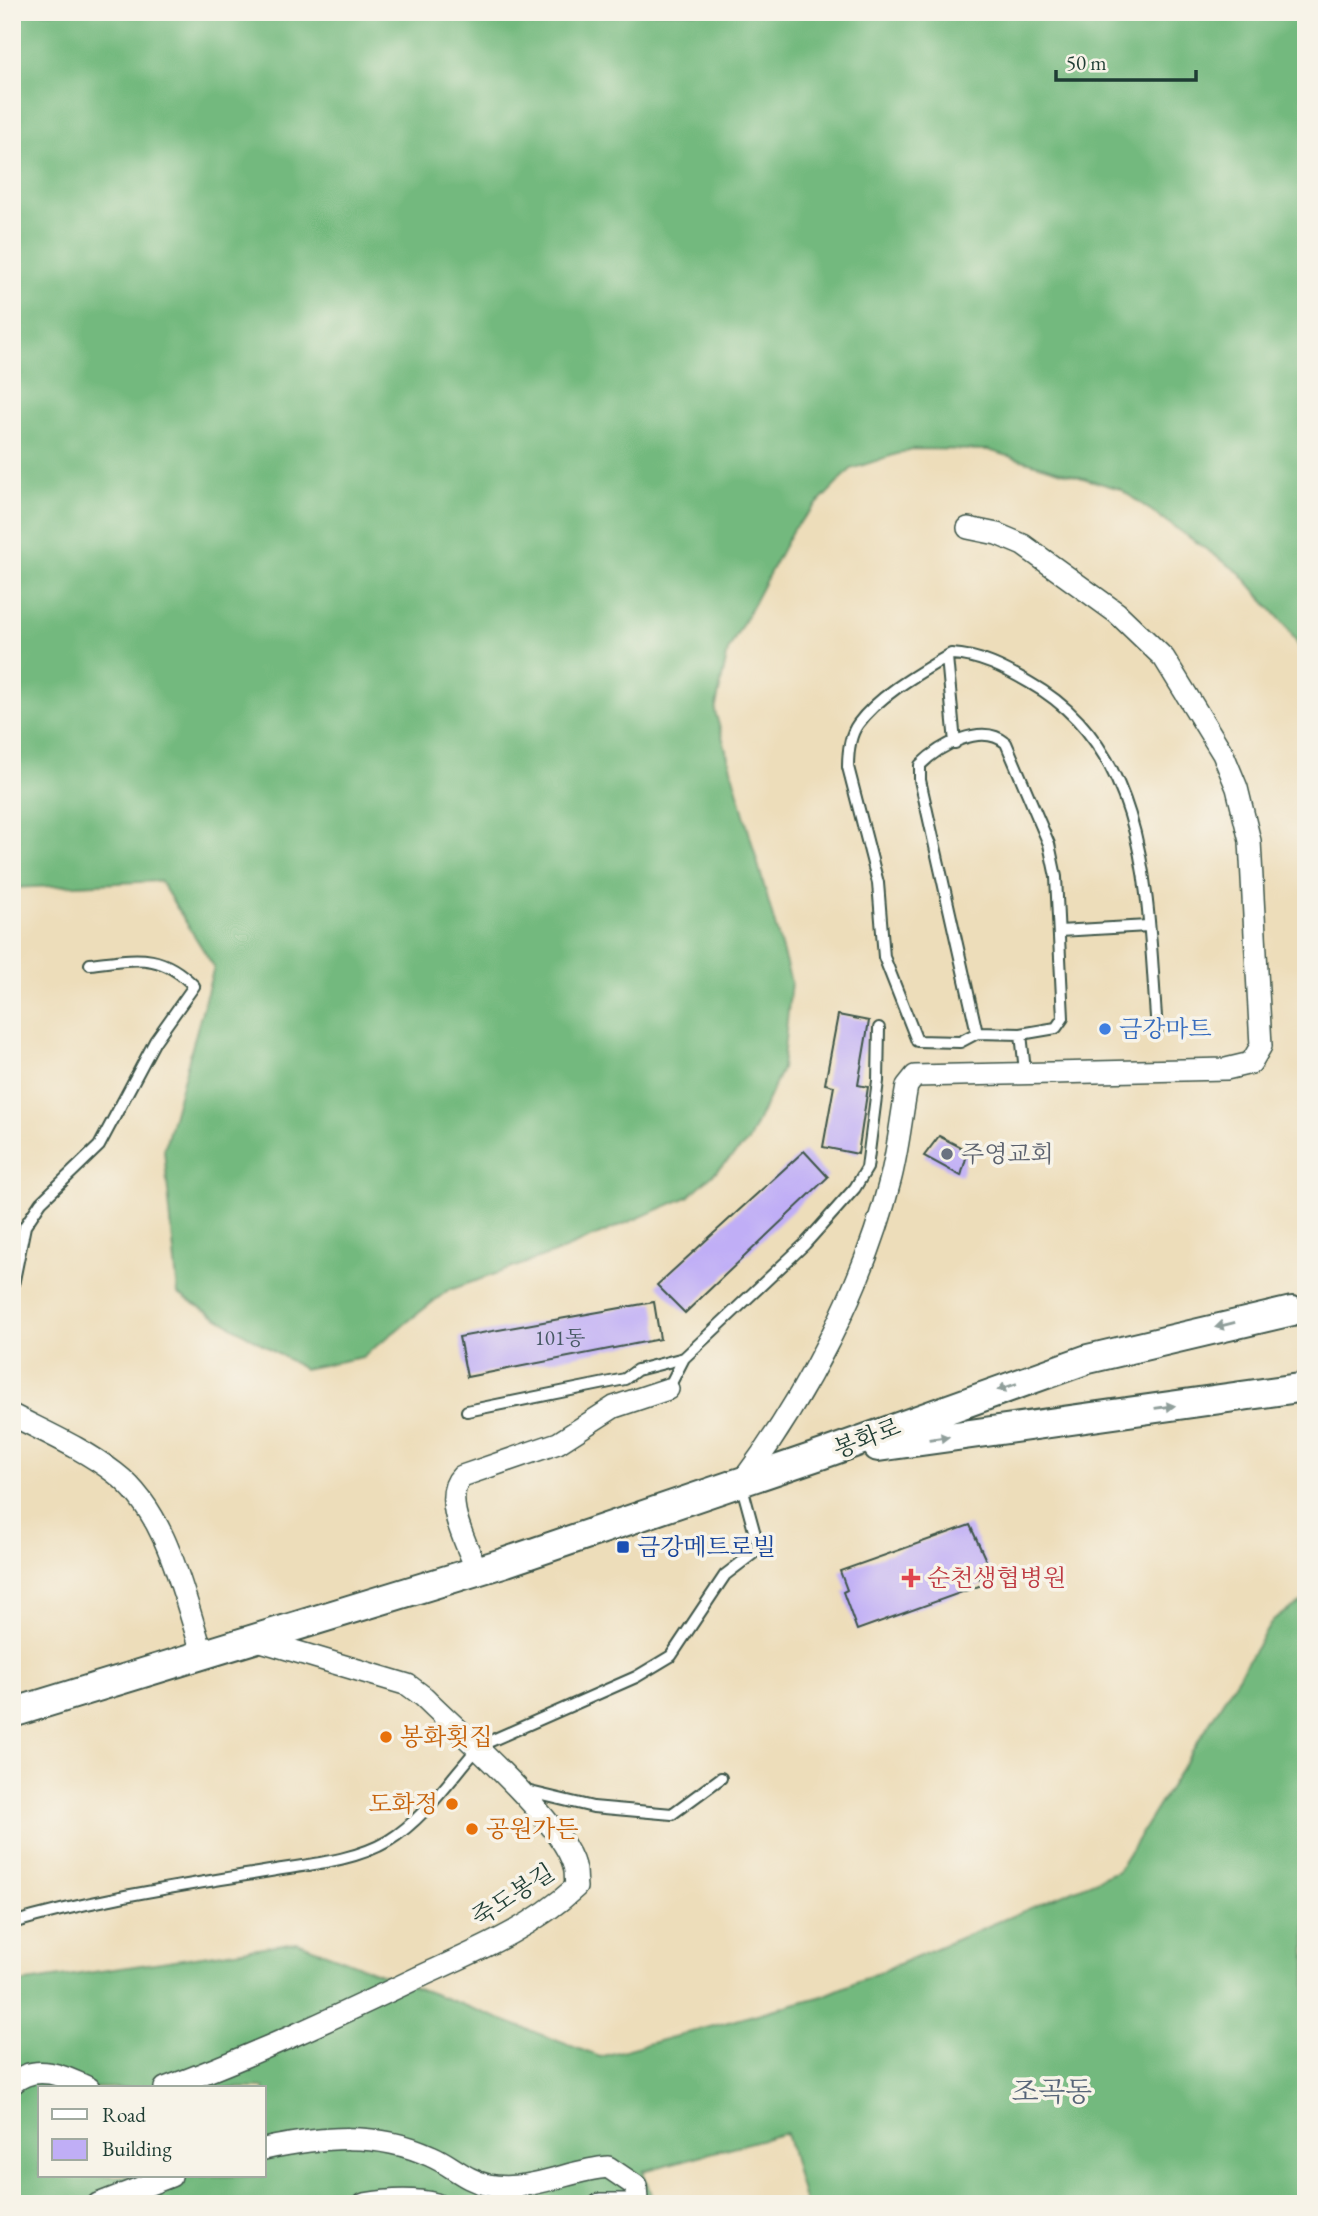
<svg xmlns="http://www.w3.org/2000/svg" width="1318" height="2216" font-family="'EB Garamond','Noto Serif KR',serif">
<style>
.forest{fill:#73b97e;stroke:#497b59;stroke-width:2;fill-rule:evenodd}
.building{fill:#c0aef6}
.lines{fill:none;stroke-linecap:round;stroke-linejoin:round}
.service-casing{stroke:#3e5548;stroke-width:14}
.minor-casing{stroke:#3e5548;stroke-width:24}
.secondary-casing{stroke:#3e5548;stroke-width:32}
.service{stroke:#fff;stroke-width:10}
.minor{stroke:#fff;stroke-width:21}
.secondary{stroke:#fff;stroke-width:28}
.oneway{fill:#8f9e9a}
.shop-dot{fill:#3f7fe0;stroke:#f7f3e8;stroke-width:2.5}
.worship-dot{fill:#6b7280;stroke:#f7f3e8;stroke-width:2.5}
.transit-dot{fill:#1a4fb4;stroke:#f7f3e8;stroke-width:2.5}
.health-dot{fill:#e0444e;stroke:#f7f3e8;stroke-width:2.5}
.food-dot{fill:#e8710a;stroke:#f7f3e8;stroke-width:2.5}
.labels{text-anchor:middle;stroke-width:7;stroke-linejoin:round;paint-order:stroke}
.number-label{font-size:21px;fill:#475964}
.shop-label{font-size:24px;fill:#366cbe;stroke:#f7f3e8;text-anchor:start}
.worship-label{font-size:24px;fill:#5b616d;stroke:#f7f3e8;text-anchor:start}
.street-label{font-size:24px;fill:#1f3d34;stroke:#f7f3e8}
.transit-label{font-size:24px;fill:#164399;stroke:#f7f3e8;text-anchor:start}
.health-label{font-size:24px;fill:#be3a42;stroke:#f7f3e8;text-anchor:start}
.food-label{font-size:24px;fill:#c56008;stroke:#f7f3e8;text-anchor:start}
.quarter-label{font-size:28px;fill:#576578;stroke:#f7f3e8}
</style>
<rect width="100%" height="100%" fill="#f7f3e8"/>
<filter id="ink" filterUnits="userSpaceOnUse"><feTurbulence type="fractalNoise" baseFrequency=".0143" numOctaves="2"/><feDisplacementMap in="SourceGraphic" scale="14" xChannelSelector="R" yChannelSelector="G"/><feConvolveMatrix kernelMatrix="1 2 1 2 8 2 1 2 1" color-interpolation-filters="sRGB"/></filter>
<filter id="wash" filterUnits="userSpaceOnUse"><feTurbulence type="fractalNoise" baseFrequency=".00686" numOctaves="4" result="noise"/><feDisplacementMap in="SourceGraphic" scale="28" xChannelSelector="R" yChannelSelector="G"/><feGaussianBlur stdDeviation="1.57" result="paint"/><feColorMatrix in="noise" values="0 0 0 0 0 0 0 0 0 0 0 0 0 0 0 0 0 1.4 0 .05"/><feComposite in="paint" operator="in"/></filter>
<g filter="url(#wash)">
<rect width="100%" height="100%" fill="#edddba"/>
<path class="forest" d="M12,12h1294v646l-19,-31 -47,-54 -120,-84 -132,-39 -76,-1 -61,20 -58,60 -65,122 -13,60 76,271 -9,87 -34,73 -60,55 -128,54 -113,40 -85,66 -58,12 -126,-75 -14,-144 50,-183 -54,-86 -148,7z
M1306,1599v605h-501l-19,-71 -143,38 11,33h-642v-220l285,-42 303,115 223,-61 295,-125 155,-251zM40,2088h224v88h-224z"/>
<g id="blocks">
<path class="building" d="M838,1015l31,6 -11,64 10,2 -10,67 -35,-7 11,-61 -9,-2z
M939,1136l29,15 -7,25 -37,-20z
M804,1151l24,26 -143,136 -28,-28z
M654,1302l6,37 -193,38 -8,-40z
M970,1525l19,42 -12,4 5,14 -125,45 -14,-38 4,-2 -7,-19z"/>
</g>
</g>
<g filter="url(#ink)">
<use href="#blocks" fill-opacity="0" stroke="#3e5548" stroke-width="2"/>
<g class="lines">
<g class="service-casing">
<path id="service" d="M947,657l8,86
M1059,931l89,-5
M977,1033l-57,-253v-15c19,-19 62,-43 86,-22l43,101 7,33 7,141 -7,10 -35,6
M1025,1071l-4,-37 -44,-1 -17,9 -43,-1 -33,-84 -6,-74 -30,-116c0,-14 1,-31 10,-43 21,-29 63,-52 93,-70 29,1 55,15 79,29 123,69 117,225 127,347
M12,1290l13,-64 16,-24 58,-56 56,-105 39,-55c-34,-35 -59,-27 -104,-22
M668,1389l16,-31 121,-114 50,-56 12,-20 11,-87 1,-53
M467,1411l158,-32 12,-9 47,-12
M522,1790l71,17 79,7 49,-36
M12,1923c81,-24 164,-36 246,-50 42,-8 93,-10 130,-32 35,-21 62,-61 89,-92l9,-6 150,-66 35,-21 54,-81 34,-26 -18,-66"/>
</g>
<g class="minor-casing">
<path id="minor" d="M12,1415c35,18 72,34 103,58 53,40 68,122 88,182
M741,1483c64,-85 123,-198 149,-302 8,-30 11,-63 17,-95l8,-10 311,-7 25,-6 10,-17 -11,-205 -13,-53 -14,-34 -59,-96 -47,-45 -94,-68 -26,-11 -29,-6
M477,1571c-9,-25 -37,-73 -15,-95l96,-33 56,-36 54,-18
M12,2084c23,-22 53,-8 77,4
M165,2088c87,-32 171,-71 254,-111 55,-25 112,-48 157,-90 -1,-6 0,-15 -2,-21 -11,-44 -115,-134 -150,-169l-16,-12 -154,-46
M264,2149c56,-12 114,-18 167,7 21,9 34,24 57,29 40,8 81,-15 120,-18l28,19 1,14 -3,4
M98,2204l73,-28
M364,2204c23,-4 49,-6 72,0
M600,2204h33"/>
</g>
<g class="secondary-casing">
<path id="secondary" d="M878,1447l428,-60
M12,1713l494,-151 317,-108 265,-95 204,-48"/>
</g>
<use href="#service" class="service"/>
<use href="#minor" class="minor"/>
<use href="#secondary" class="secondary"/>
</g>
<defs><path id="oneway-solid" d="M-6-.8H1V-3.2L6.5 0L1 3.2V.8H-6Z" transform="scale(1.75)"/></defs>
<g class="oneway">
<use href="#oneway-solid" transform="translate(1225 1325) rotate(166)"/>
<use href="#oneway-solid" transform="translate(1007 1387) rotate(161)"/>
<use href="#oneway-solid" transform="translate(1165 1407) rotate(-8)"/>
<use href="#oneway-solid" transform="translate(939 1438) rotate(-8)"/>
</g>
</g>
<circle class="shop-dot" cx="1105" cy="1029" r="7"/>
<circle class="worship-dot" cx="947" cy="1154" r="7"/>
<rect class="transit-dot" x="616" y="1540" width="14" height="14" rx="3.5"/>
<path class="health-dot" d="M907.5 1567.5h7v7h7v7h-7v7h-7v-7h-7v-7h7z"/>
<g class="food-dot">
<circle cx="386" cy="1737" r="7"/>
<circle cx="452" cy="1804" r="7"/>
<circle cx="472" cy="1829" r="7"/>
</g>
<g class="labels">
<g class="number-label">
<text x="560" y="1345">101동</text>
</g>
<g class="shop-label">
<text x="1119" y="1037">금강마트</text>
</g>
<g class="worship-label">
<text x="961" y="1162">주영교회</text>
</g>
<g class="street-label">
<text transform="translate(867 1438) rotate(-21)" y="8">봉화로</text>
<text transform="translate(513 1895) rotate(-33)" y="8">죽도봉길</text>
</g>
<g class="transit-label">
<text x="637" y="1555">금강메트로빌</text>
</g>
<g class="health-label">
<text x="927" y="1586">순천생협병원</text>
</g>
<g class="food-label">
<text x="400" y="1745">봉화횟집</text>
<text x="438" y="1812" text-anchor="end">도화정</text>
<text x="486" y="1837">공원가든</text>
</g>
<g class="quarter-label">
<text x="1052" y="2101">조곡동</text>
</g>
</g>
<rect width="1318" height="2216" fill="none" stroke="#f7f3e8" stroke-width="42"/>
<rect x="38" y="2086" width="228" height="91" fill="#f7f3e8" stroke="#a1aaa0" stroke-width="2"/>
<rect x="52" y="2109" width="35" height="10" fill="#ffffff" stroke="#a1aaa0" stroke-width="2"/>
<text x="102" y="2122" font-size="21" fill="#1f3d34">Road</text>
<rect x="52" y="2139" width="35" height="21" fill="#c0aef6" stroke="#a1aaa0" stroke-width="2"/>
<text x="102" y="2156" font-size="21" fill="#1f3d34">Building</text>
<path d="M1056 70v10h140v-10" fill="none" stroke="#1f3d34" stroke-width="3.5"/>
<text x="1066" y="70" font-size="21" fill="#1f3d34" stroke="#f7f3e8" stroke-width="5" paint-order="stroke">50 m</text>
</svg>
